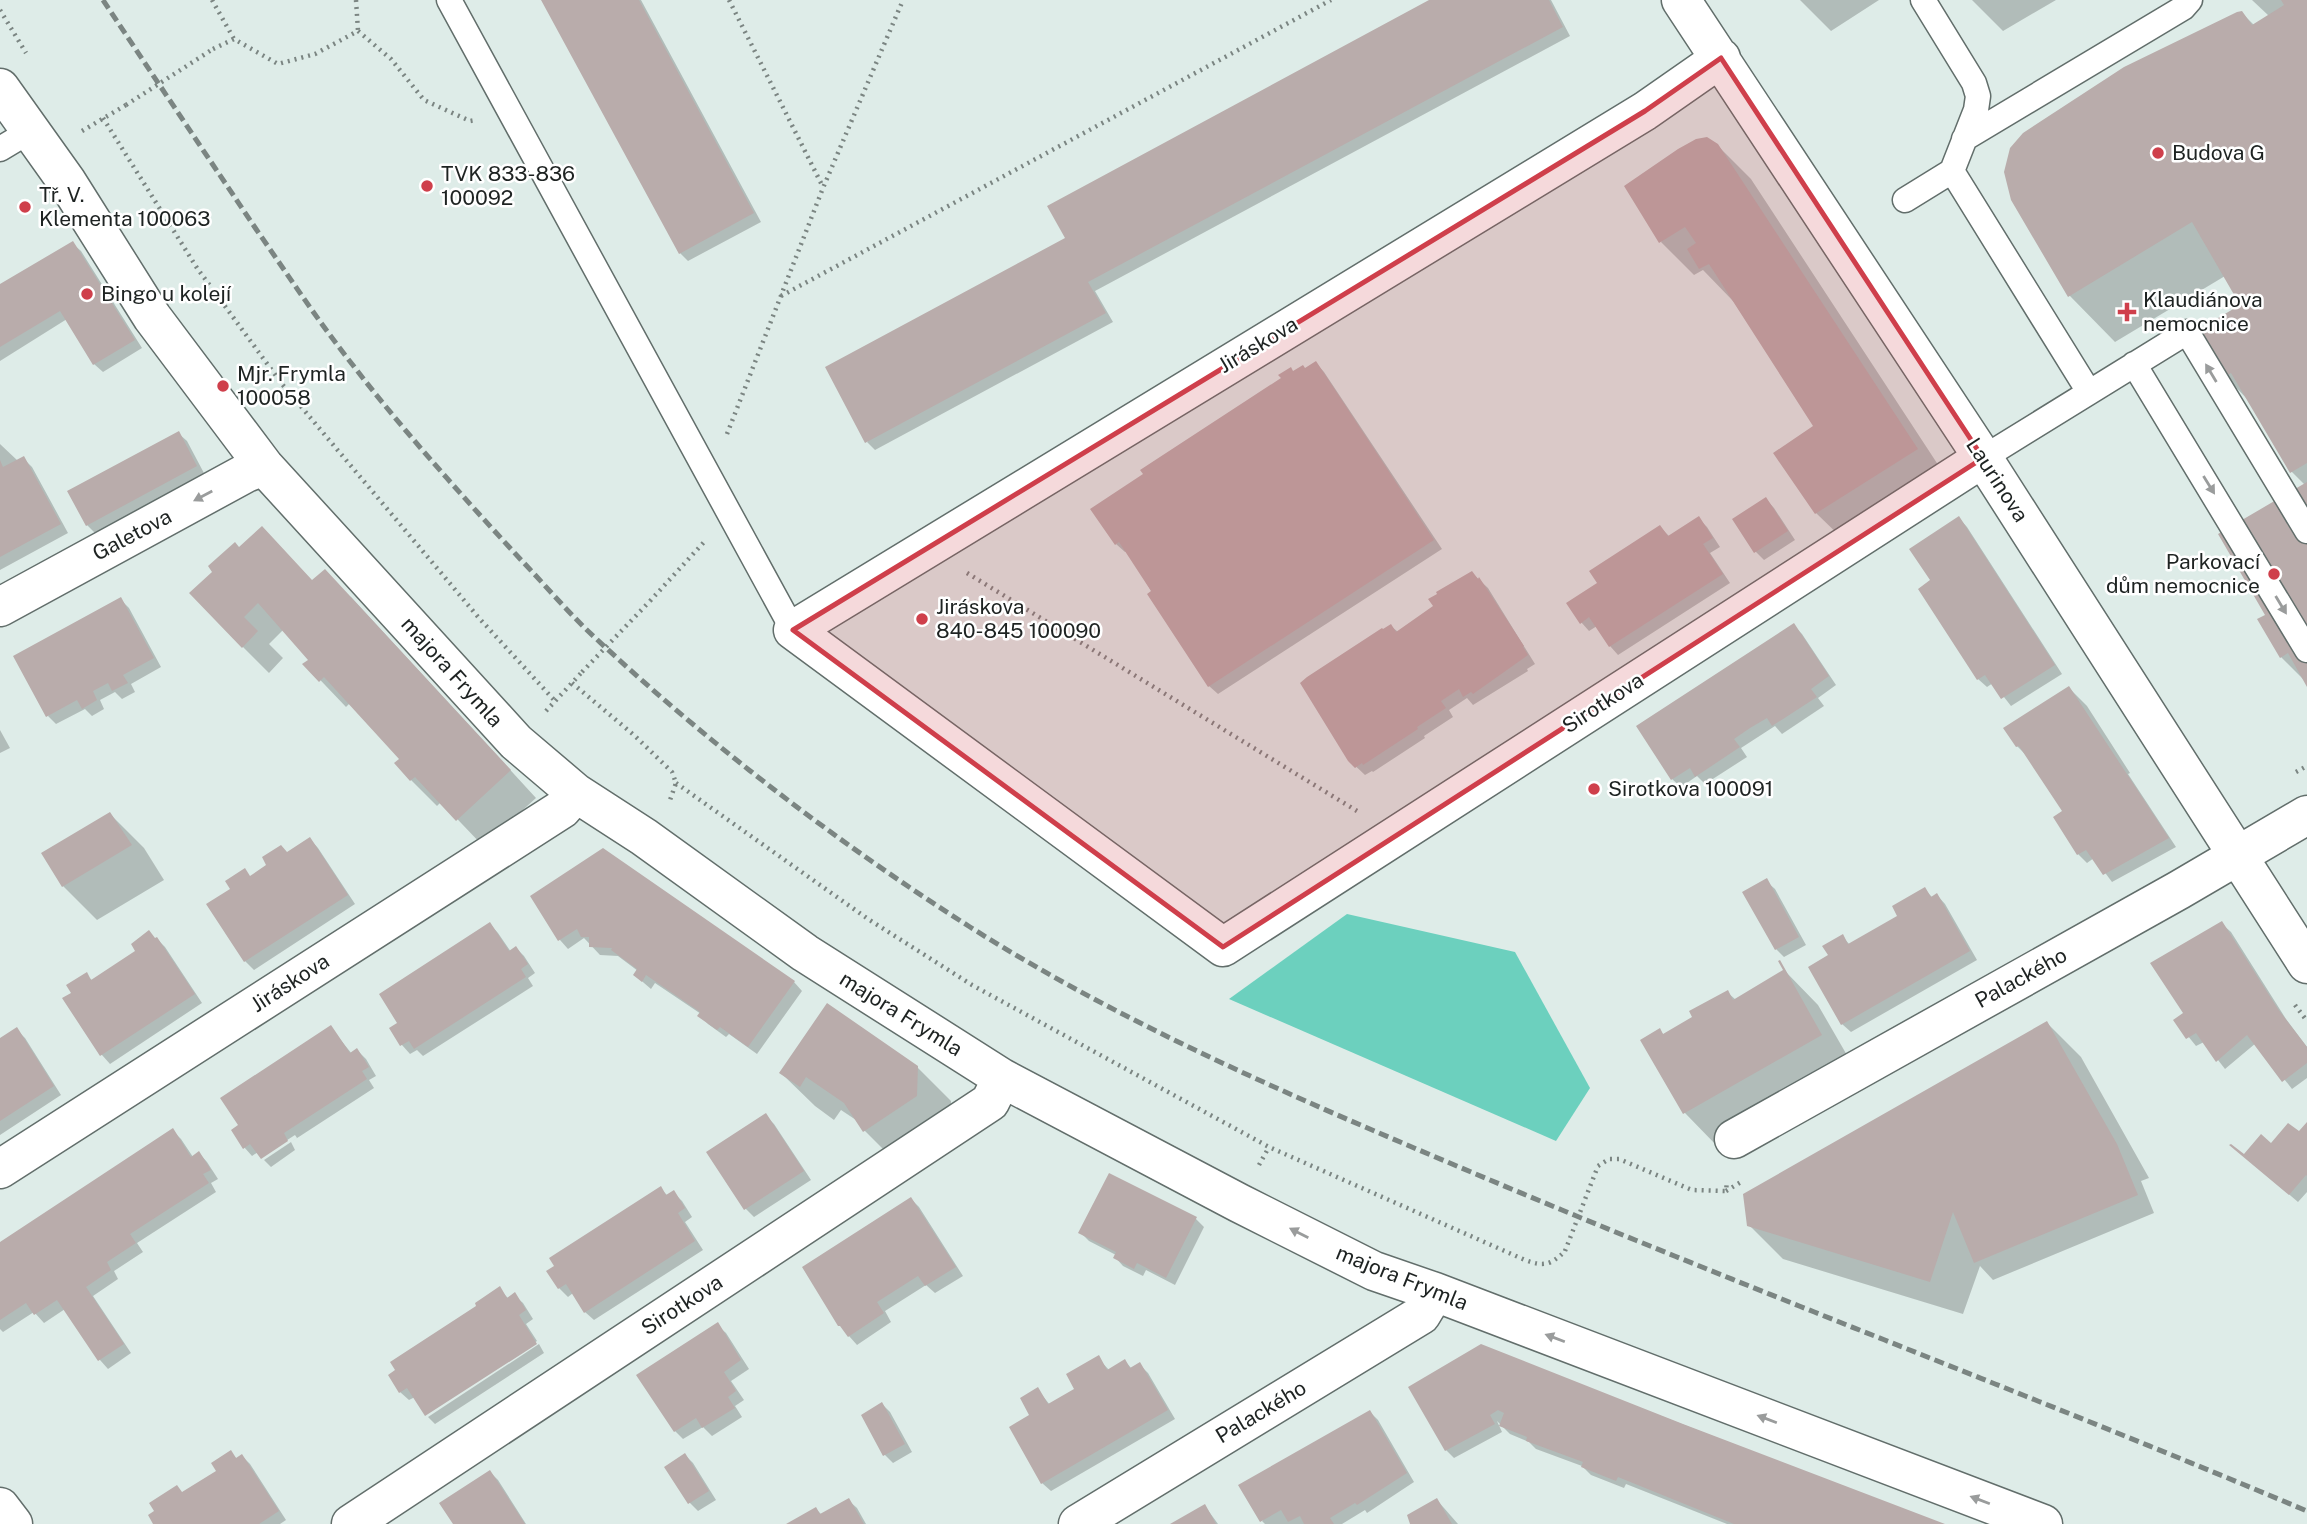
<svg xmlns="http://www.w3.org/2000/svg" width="2307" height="1524" font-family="'Public Sans',sans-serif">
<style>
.green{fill:#6cd0be}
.shadow{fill:#0003}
.building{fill:#b9acab}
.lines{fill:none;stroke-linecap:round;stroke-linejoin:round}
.lane-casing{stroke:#626e6b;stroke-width:27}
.street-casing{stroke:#626e6b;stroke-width:41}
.path{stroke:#7b8582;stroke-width:4.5;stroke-dasharray:2 5;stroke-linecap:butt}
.lane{stroke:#fff;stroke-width:24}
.street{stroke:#fff;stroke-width:38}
.rail{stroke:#7b8582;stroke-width:5;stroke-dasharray:10 5;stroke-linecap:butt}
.path-bridge{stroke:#7b8582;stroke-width:4.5;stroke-dasharray:2 5;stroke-linecap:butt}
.oneway{fill:#9a9c9c}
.marked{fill:#cf3f4b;fill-opacity:0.2;stroke:#cf3f4b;stroke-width:5;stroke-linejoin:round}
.poi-dot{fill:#cf3f4b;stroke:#fff;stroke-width:2.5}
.labels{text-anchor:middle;stroke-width:5;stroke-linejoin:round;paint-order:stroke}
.poi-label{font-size:21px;fill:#1e2322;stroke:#fff;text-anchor:start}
.street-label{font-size:21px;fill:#1e2322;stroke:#fff}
</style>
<rect width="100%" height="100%" fill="#deece8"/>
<path class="green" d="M1347,914l168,38 75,136 -34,53 -327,-142z"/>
<path class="shadow" d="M543,0h98l120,222 -73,39 -8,-8z
M1432,0h119l19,36 -475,255 18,31 -238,128 -8,-8 200,-203z
M1800,0h79l-48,31z
M1972,0h84l-53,31z
M2252,0h55v683l-26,-26 -14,-42 38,-130 -14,-14 -41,-69 -25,-26 17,-70 -17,-30 -110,66 -45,-46 -57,-96 229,-187 12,12 15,-9z
M1717,145l34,34 199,304 -100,63 -34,-33v-87l-82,-124 -31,-32 -9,5 -33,-33z
M72,243l9,8 61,97 -39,24 -9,-8 -27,-45 -67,42v-75z
M1316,363l8,9 118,177 -224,145 -9,-8 -82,-135 -2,1 -9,-8 190,-174z
M178,433l9,8 18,34 -110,58 -8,-8z
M0,444l18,17 5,-3 9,9 36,66 -68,37z
M1766,499l8,9 21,32 -31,20 -8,-8 -21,-32z
M1959,518l8,9 95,147 -51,32 -18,-23 -6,4 -9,-8 -46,-99z
M1699,519l8,8 13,20 -10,6 20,30 -112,72 -8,-9 -13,-20 -8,5 -8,-9 19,-39 60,-56 10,10z
M262,528l51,54 38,15 185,201 -53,48 -42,-44 -4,4 -26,-26 -14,-17 4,-4 -51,-56 -4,4 -41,-43 5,-4 -26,-31 -15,15 14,14 -14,15 -26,-26 -4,-98z
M1472,573l16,15 47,76 -8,5 1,2 -55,34 -6,-7 -18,12 4,7 -29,19 1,2 -52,34 -1,-1 -7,4 -16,-15 42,-134 7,6 38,-25z
M121,600l8,8 32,59 -30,17 4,8 -13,7 -7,-7 -15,8 4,9 -12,7 -7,-7 -29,15 -8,-8z
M1794,626l8,8 34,51 -18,13 6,8 -42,28 -7,-8 -34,22 6,9 -42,27 -8,-8 -16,11 -9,-8z
M2069,688l18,18 43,67 -2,1 48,73 -64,35 -18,-24 -7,5 -9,-9 -23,-36 9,-6 -35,-54 -12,-12z
M0,730l10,18 -10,5z
M110,814l34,34 20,32 -67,40 -34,-34z
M310,839l8,9 37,56 -101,66 -9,-9 -36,-56z
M1766,881l9,8 31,56 -22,12 -8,-8z
M1925,890l8,8 4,-3 8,9 32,56 -126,72 -9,-8 -12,-68 12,-20 8,9 49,-28z
M532,896l262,86 8,9 -45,63 -28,-20 -3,3 -18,-13 -8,-9 1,-1 -46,-31 -4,6 -7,-6 -9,-8 3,-4 -20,-15 -18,-1 -16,-17 -16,11 -8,-9z
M490,924l8,9 13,19 5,-4 8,8 11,17 -7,5 5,8 -110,70 -6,-6 -7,4 -8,-9 -11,-16 8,-6z
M2222,924l9,8 55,87 21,28v31l-15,11 -36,-46 -31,26 -21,-27 -8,4 -21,-26 10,-7z
M157,939l8,8 37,56 -92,61 -8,-9 -37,-56 9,-5 12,-19 7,6z
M1785,971l33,34 37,64 -137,78 -33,-34 -43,-73 17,-10 5,5 31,-17 32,-26 9,8z
M2047,1023l34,34 68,121 -8,3 13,32 -161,67 -13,-14 -17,48 -180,-55 -34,-34z
M331,1028l21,26 5,-4 9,9 10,17 -7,4 5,8 -83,54 4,8 -24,17 -7,-7 33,-22 -2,-3 -34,22 -3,-5 -6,4 -8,-9z
M16,1029l9,9 36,57 -61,40v-95z
M917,1067l34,34 -1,29 -52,34 -33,-33 -6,-9 -18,-12 -7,10 -19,-14 -34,-33z
M765,1115l9,9 37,56 -57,37 -9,-9z
M2307,1124v68l-9,10 -45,-38 19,-19 27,-12z
M173,1131l8,8 12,18 6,-4 8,9 11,17 -7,4 5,9 -79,51 6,9 -29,19 4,8 -25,17 38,57 -23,16 -8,-9 -35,-51 -21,14 -10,-11 -31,20 -3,-3v-86z
M661,1189l7,7 5,-4 9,9 10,16 -7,5 18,28 -109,70 -9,-8 -12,-19 -5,4 -9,-9 -10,-16z
M911,1199l8,8 44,69 -28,17 -9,-8 -41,26 6,11 -34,23 -8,-9z
M1195,1218l9,9 -29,58 -29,-15 -3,6 -20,-10 -8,-9 1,-2 -27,-14 -8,-8z
M499,1289l10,10 5,-4 9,8 10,16 -7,5 11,17 -111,73 -11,-17 -6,3 -9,-8 79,-86z
M717,1325l9,8 23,36 -18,12 13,19 -9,6 7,11 -30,19 -9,-9 -20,12 -8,-8z
M539,1344l5,9 -109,71 -7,-7z
M1481,1346l458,178h-212l-101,-40 -2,4 -33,-13 -9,-9 -46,-17 -7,-7 -19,-8 -13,-13 5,11 -48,26 -8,-8z
M1098,1358l11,12 16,-9 7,8 7,-5 9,9 27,46 -124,72 -9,-8 -10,-67 6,-26 12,15 26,-15z
M882,1404l8,8 22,40 -19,11 -8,-8z
M1370,1412l8,8 36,62 -47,31 -2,-3 -23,14h-77l-3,-3z
M231,1453l6,6 5,-3 8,8 36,56 -6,4h-125l2,-13 62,-40z
M685,1455l8,8 23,37 -18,11 -8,-8z
M490,1472l8,8 28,44h-71z
M848,1500l9,8 9,16h-76l26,-15 6,6z
M1437,1500l21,24h-47z
M1205,1506l13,18h-44z"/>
<path class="building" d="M541,0h98l115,213 -75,41z
M1429,0h120l14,27 -475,255 18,31 -241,130 -40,-76 240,-129 -18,-32z
M2281,0h26v463l-17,10 -59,-100 -7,4 -28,-46 44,-26 -48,-83 -124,75 -57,-97 -7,-28 6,-24 13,-15 101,-66 113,-55 5,-1 10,14 32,-20z
M1707,137l11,7 200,305 -103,65 -42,-61 40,-27 -104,-162 -10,5 -12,-20 9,-6 -11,-16 -26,16 -35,-57 54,-37 18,-10z
M73,241l62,99 -42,25 -33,-54 -60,36v-63z
M1316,361l118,179 -226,147 -61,-93 4,-3 -32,-49 -4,3 -25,-36 53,-35 -3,-4 141,-92 -3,-3 13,-8 2,4 10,-6 2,3z
M179,431l18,35 -111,60 -19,-35z
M24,456l37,68 -61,33v-97l3,7z
M2307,482v205l-19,-34 -8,5 -23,-39 8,-4 -47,-81z
M1766,497l22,34 -34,22 -22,-34z
M1699,516l14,22 -10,6 20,30 -114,73 -20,-30 -9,7 -14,-21 31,-20 -8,-12 71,-46 8,11z
M1959,516l96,149 -54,34 -16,-24 -8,5 -59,-91 12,-9 -21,-31z
M262,526l50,54 13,-11 186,201 -55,51 -41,-44 -5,4 -16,-18 5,-4 -75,-82 -5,5 -17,-18 6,-4 -50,-57 -14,14 14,14 -16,17 -53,-55 23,-21 -4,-6 27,-24 4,5z
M1472,571l6,8 1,-2 45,69 -1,1 5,8 -55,39 -2,-2 -8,5 -4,-8 -18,12 5,7 -29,19 1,2 -55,36 -1,-2 -7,5 -7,-7 -48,-78 7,-6 75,-49 1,1 8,-5 5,8 37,-26 -5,-7 9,-5 -1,-2z
M121,597l33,61 -31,17 5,8 -16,8 -4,-8 -15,8 4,9 -15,9 -5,-9 -31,17 -33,-61z
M1794,623l35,53 -18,13 6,8 -45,29 -5,-8 -17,10 -16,11 6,8 -45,30 -5,-9 -19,12 -35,-54z
M2069,686l100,152 -66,37 -17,-25 -9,5 -24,-38 9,-6 -43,-65 -3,1 -13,-19z
M110,812l22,33 -70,42 -21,-34z
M310,837l38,58 -104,67 -38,-58 24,-15 -5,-8 20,-13 5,8 16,-11 -4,-8 19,-12 6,7z
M603,848l192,133 -47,66 -28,-20 -3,3 -20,-14 3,-4 -54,-37 -4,7 -9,-7 4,-6 -26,-19 1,-2 -23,-1v-10h-8l-4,-8 -19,12 -28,-45z
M1767,878l32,59 -24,13 -33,-58z
M1925,887l6,10 6,-4 33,58 -129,74 -33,-58 20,-12 -6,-9 21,-12 5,10 49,-28 -5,-10z
M2222,921l56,88 29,38v16l-25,19 -35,-47 -31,27 -20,-29 -10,6 -13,-19 10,-7 -33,-50z
M490,922l19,29 7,-5 12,18 -7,5 5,8 -112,72 -5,-8 -9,5 -11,-18 8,-5 -18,-29z
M149,930l6,8 2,-1 38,57 -95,62 -38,-58 9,-5 -5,-8 21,-13 4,8 44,-29 -4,-7z
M1780,960l42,75 -139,79 -43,-74 20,-12 3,6 29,-17 -3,-6 39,-21 5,10 50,-30 -5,-9z
M827,1003l91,63 -1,30 -54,36 -19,-29 -38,-26 -6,10 -21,-14z
M2047,1021l70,123 21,51 -164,68 -21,-51 -23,70 -183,-56 -4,-32z
M331,1025l19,28 7,-5 12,19 -7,4 5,8 -83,54 4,8 -27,18 -11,-15 -7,5 -12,-19 7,-5 -18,-27z
M17,1027l37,59 -54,35v-83z
M766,1113l38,58 -60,39 -38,-58z
M2307,1122v54l-1,-1 -17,20 -60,-50 2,-1 13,10 17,-20 10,9 17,-20 11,8z
M173,1128l18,29 8,-6 12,19 -8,4 6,9 -79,51 6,9 -29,19 4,8 -25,17 38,57 -26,17 -41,-61 -23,15 -8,-12 -26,17v-78z
M1109,1173l88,44 -31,61 -29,-15 -3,6 -21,-11 3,-6 -38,-19z
M661,1186l5,9 8,-5 11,18 -7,5 17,28 -111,72 -18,-29 -8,5 -12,-18 8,-5 -5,-8z
M911,1197l45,70 -31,19 -7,-10 -41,26 7,11 -36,24 -8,-11h-2l-36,-59z
M500,1286l7,12 8,-6 11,18 -7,5 18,29 -112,72 -18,-28 -8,5 -11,-18 7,-5 -5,-8 86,-56 -1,-3z
M718,1322l23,38 -17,12 12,19 -8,6 7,11 -33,20 -6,-10 -22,14 -38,-57z
M1481,1344l202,80 262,100h-211l-116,-47 -2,4 -35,-14 2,-5 -57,-21 1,-4 -28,-11 5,-13 -6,-3 -8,5 5,9 -50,27 -37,-64z
M1099,1355l8,15 18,-11 5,9 10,-6 28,48 -127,74 -32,-57 20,-12 -9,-17 18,-11 10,17 26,-15 -8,-15z
M882,1402l23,42 -22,12 -22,-41z
M1370,1410l37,63 -50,32 -2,-2 -25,15 4,6h-30l-4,-8 -12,6 -7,-12 -21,12 -22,-37z
M231,1450l5,8 6,-4 37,57 -20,13h-106l-5,-9 6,-4 -5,-8 28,-18 5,7 34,-21 -5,-8z
M685,1453l24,38 -21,13 -24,-37z
M490,1470l35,54h-72l-14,-21z
M849,1498l15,26h-78l30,-17 4,7z
M1437,1498l15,26h-42l-3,-9z
M1205,1504l11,20h-46z"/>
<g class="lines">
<g class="lane-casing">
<path id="lane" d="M449,0l344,630
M1923,0l51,83 4,13 -2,14 -24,61 137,221
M1964,139l219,-131 7,-8
M0,149l30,-18
M1905,200l47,-29
M2134,364l173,286
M1983,458l204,-126 120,199"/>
</g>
<g class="street-casing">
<path id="street" d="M1681,0l302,458 324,506
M1721,58l-76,53 -852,519 430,317 760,-489
M0,88l67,94 85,135 112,149 252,276 60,51 68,44 161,116 197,125 237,125 135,68 61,21 608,232
M0,607l246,-134 18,-7
M1734,1139l445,-249 128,-75
M0,1169l562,-360 14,-16
M0,1507l13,17
M351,1524l639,-422 12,-24
M1078,1524l343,-209 14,-23"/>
</g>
<path class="path" d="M212,0l22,39
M356,0l2,31
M729,0l94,187
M0,10l26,43
M213,49l21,-10 44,25 37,-10 43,-23 33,28 33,41 46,21 6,-1
M103,118l94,150 85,116 197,234 76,83
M82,131l44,-26
M781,296l550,-296
M727,434l96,-246 80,-188
M967,573l390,238
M650,601l55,-60
M572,683l63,53 37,36 4,11 -7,20
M546,711l36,-39
M2296,772l11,-6
M676,783l192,136 104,66 297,162 256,113c19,7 26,5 40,-9
M2295,1005l12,16
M1259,1165l10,-18
M1598,1166l11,-7h10l73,31 34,1 1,-10
M1726,1191l15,-9"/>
<use href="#lane" class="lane"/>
<use href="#street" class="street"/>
<path class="rail" d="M103,0c51,77 102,153 153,229 32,46 62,92 96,135 53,69 112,134 171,198 22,23 43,48 66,70 117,110 246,209 381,295 163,103 342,178 520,253 271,114 546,217 817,331"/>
<path class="path-bridge" d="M126,105l87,-56
M582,672l68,-71
M1565,1251l33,-85"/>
</g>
<defs><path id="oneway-solid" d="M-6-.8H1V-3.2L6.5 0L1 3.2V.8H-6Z" transform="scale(1.75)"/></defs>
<g class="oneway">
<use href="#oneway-solid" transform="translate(2211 373) rotate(-121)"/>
<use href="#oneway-solid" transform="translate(2209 485) rotate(58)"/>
<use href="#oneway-solid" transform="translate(203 496) rotate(152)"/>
<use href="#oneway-solid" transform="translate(2281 605) rotate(59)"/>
<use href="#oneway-solid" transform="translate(1299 1233) rotate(-153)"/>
<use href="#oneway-solid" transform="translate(1555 1338) rotate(-159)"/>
<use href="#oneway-solid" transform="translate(1767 1419) rotate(-159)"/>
<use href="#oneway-solid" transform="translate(1980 1500) rotate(-159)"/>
</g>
<path class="marked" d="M1721,58l262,400 -760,489 -430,-317 852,-519z"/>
<g class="poi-dot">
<circle cx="2158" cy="153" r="7"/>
<circle cx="427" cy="186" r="7"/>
<circle cx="25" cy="207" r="7"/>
<circle cx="87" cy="294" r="7"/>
<path d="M2123.5 301.5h7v7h7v7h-7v7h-7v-7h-7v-7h7z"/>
<circle cx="223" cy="386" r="7"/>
<circle cx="2274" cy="574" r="7"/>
<circle cx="922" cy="619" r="7"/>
<circle cx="1594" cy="789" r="7"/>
</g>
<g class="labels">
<g class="poi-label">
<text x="2172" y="160">Budova G</text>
<text x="441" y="181">TVK 833-836<tspan x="441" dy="24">100092</tspan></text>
<text x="39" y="202">Tř. V.<tspan x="39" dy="24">Klementa 100063</tspan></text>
<text x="101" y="301">Bingo u kolejí</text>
<text x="2143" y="307">Klaudiánova<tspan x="2143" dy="24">nemocnice</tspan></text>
<text x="237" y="381">Mjr. Frymla<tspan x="237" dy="24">100058</tspan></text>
<text x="2260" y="569" text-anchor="end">Parkovací<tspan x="2260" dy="24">dům nemocnice</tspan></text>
<text x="936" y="614">Jiráskova<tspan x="936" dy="24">840-845 100090</tspan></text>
<text x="1608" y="796">Sirotkova 100091</text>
</g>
<g class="street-label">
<text transform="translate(1258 345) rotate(-31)" y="7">Jiráskova</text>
<text transform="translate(1997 480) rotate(57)" y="7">Laurinova</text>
<text transform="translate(132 535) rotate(-28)" y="7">Galetova</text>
<text transform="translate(452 672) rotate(48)" y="7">majora Frymla</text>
<text transform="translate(1603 703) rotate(-33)" y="7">Sirotkova</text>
<text transform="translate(2021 978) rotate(-29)" y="7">Palackého</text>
<text transform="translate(290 983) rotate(-33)" y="7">Jiráskova</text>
<text transform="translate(901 1014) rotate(32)" y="7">majora Frymla</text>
<text transform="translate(1402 1278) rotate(22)" y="7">majora Frymla</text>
<text transform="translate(682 1305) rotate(-33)" y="7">Sirotkova</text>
<text transform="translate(1261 1412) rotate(-31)" y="7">Palackého</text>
</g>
</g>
</svg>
